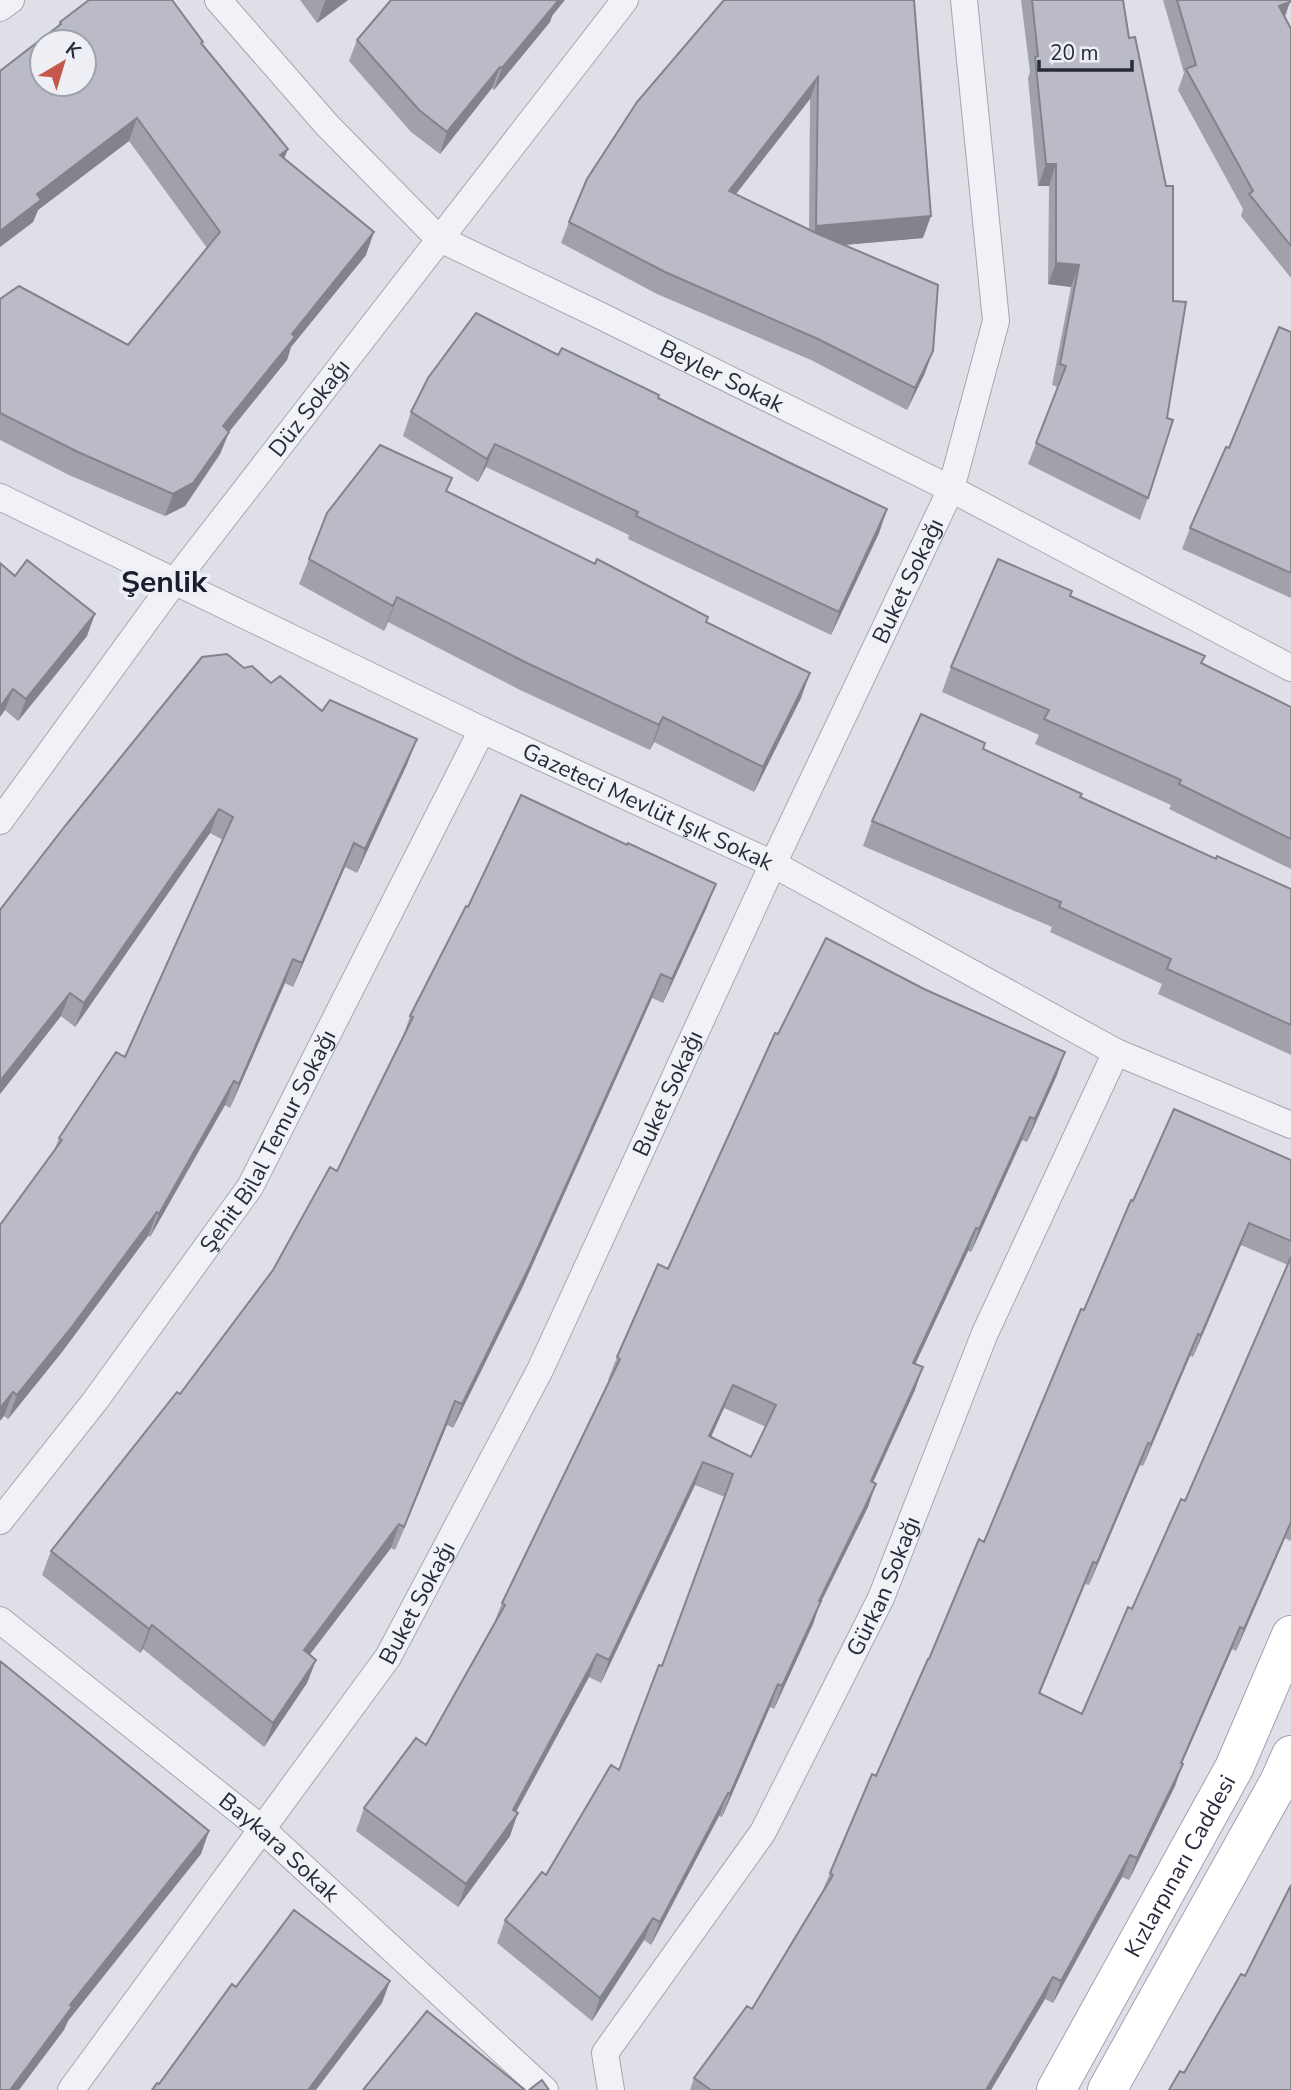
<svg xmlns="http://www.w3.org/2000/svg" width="1291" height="2090" font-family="'Nunito Sans',sans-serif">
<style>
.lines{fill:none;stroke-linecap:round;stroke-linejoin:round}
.street-casing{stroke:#a5a6b1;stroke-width:28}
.primary-casing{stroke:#9fa2b2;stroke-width:40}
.street{stroke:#f1f2f6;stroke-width:26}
.primary{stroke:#fff;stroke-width:38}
.wall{fill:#a0a1aa;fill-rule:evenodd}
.shaded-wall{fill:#82838b}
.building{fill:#babbc6;stroke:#82838b;stroke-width:2;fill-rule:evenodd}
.labels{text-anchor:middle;stroke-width:7;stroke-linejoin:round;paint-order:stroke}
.street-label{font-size:23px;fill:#292b3d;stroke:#eeeff5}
.district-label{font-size:30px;font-weight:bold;fill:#1b1d2e;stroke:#eeeff5}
</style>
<rect width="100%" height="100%" fill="#dfe0e7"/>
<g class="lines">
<g class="street-casing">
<g id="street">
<path id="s1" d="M218,0l109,125 111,113 165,79 348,172 340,179"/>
<path d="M0,8l11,-8"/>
<path id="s2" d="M0,497l482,233 291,134 343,188 175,73"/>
<path id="s3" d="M0,821l174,-239 451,-582"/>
<path id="s4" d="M0,1521l95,-120 155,-214 232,-457"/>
<path id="s5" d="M0,1620l262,209 283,261"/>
<path id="s6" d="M71,2090l317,-433 152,-287 233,-506 178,-375 45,-168 -32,-321"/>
<path id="s7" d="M611,2090l-6,-37 158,-221 118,-234 104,-265 131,-281"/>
</g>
</g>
<g class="primary-casing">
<g id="primary">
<path id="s8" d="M1056,2090l178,-322 57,-133"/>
<path d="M1107,2090l172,-308 12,-27"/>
</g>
</g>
<use href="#street" class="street"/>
<use href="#primary" class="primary"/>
</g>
<path class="wall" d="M300,0h48l-31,23z
M914,0l9,238 -79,7 81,128 -18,37 -96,-50 -154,-66 -96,-51 8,-21zM810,99l-1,131 -73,-36z
M1021,0h102l25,498 -8,22 -112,-56 30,-77 -6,-2 19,-98 -23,-3 1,-98h-11l-10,-108 2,-6z
M1163,0h127l-5,17 6,12v249l-50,-62 2,-7 -65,-119 6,-17z
M552,16l-2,6 -56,68 -2,-2 -52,66 -29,-22 -62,-71 8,-21z
M60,22l142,22 86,105 -4,9 82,97 -75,92 -4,13 -58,72 -9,22 -35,52 -20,10 -96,-41 -69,-35v-141l128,46 79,-97 -78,-107 -91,69 -5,12 -33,25v-176l58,-45z
M1291,332v266l-109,-49 8,-21 39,-80z
M658,398l128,63 101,48 -8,24 -48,102 -203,-96 1,-4 -143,-68 -8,15 -75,-46 8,-24z
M447,492l260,130 94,76 -47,94 -100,-50 -4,8 -130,-60 -132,-68 -4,9 -85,-47 10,-25z
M0,563l87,73 -69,85 -13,-11z
M1070,596l132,68 89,43v162l-122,-60 2,-4 -136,-61 4,-9 -97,-43 9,-25z
M244,668l78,43 86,51 -51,111 -12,-6 -52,120 -8,-4 -55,125 -5,-3 -75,132 -2,-1 -86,116 -54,67 -4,-3 50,-265 5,-13 66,-81 98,-217 -13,-7 -135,194 -14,-11 -61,78v-184z
M983,749l98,48 135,62 75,30v166l-133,-61 4,-10 -112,-52 2,-5 -189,-81 9,-25z
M627,845l80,62 -44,96 -11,-5 -129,288 -70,142 -6,-3 -52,125 -4,-2 -82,107 7,5 -9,23 -43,64 -121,-98 -3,4 -98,-78 9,-24 129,-157 93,-124 64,-99 65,-131 8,-24 58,-109z
M778,1034l279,41 -30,67 -5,-2 -51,112 -3,-1 -53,113v26l-42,92 -5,25 -49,99 -6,18 -39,85 -4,-2 -48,110 -3,-1 -68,129 -7,-5 -52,81 -95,-78 8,-23 41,-45 73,-105 43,-104 63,-169 -30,-12 -94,198 -12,-6 -73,135 -6,24 -52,71 -102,-76 8,-23 62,-63 68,-122 8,-20 108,-222 -2,-1 9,-23 51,-88zM724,1408l42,19 -15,30 -40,-20z
M1291,1160v379l-1,2 -5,-3 -49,113 -4,-2 -50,114 -7,23 -46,94 -7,-3 -69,126 -8,-4 -54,91h-301l4,-12 58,-69 70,-117 8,-19 46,-97 108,-234 100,-232 49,-109zM1241,1245l47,20 -103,236 -103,213 -42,-21 45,-109 4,1 51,-120 3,1 47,-110 3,1z"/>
<path class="shaded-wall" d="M327,0h21l-31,23 8,-22z
M556,0h9l-13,16 -2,6 -56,68 8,-22z
M1290,2l-8,22 -3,-18z
M500,67l-8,21 -52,66 7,-22z
M818,77l-8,22 -89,114 8,-22z
M137,118l-8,23 -91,69 -5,12 -33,25v-16l37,-37z
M288,149l-9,22 1,-16z
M1046,164h10l-7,22h-11z
M931,216l-8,22 -114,10 7,-22z
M374,232l-8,23 -75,92 -4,13 -72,89 8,-23 69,-92z
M1056,263l23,2 -8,22 -23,-3z
M933,351l-8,22 -18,37 8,-22z
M229,432l-9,22 -35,52 -20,10 8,-22z
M495,444l-9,23 -8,15 9,-23z
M887,509l-8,24 -48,102 8,-23z
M397,597l-9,25 -4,9 9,-25z
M95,614l-8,22 -69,85 8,-22z
M810,673l-9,25 -47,94 9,-25z
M13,689l-8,21 -5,7v-10z
M663,717l-9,25 -4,8 9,-25z
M417,739l-9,23 -51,111 8,-24z
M219,809l-9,24 -135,194 9,-24z
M354,843l-9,24 -52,120 9,-24z
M716,884l-9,23 -44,96 9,-24z
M293,959l-8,24 -55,125 9,-24z
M661,974l-9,24 -129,288 -70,142 9,-24z
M70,993l-9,23 -61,78v-13z
M1065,1052l-8,23 -30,67 8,-23z
M234,1081l-9,24 -75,132 9,-23z
M1030,1117l-8,23 -51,112 8,-23z
M157,1212l-9,24 -86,116 -54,67 9,-24z
M1249,1223l-8,22 -48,112 8,-22z
M976,1228l-8,23 -63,135 8,-23z
M1198,1334l-8,22 -47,110 8,-22z
M923,1367l-8,23 -52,114 8,-23z
M733,1385l-9,23 -23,51 8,-23z
M13,1392l-9,24 -4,5v-13z
M455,1401l-8,24 -52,125 9,-23z
M1148,1443l-8,22 -51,120 8,-22z
M703,1462l-8,23 -94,198 8,-23z
M876,1484l-8,23 -49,99 -6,18 -39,85 8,-23 37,-85z
M1291,1522l-6,16 -49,113 8,-22z
M399,1524l-8,24 -96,126 9,-24z
M1093,1562l-8,22 -54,131 8,-22z
M152,1625l-9,24 -3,4 9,-24z
M1240,1627l-8,22 -56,128 7,-13 -8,22 -46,94 8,-22 44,-95z
M597,1654l-8,23 -82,151 11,-15 -8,23 -52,71 8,-23 47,-74z
M316,1660l-9,23 -43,64 9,-24z
M778,1684l-8,23 -48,110 8,-23z
M728,1793l-9,23 -68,129 9,-23z
M209,1831l-8,23 -133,167 -4,9 -45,60h-9l60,-85z
M1130,1855l-8,22 -69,126 8,-22z
M653,1918l-9,22 -52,81 8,-23z
M1053,1977l-8,22 -54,91h-5z
M390,1981l-8,22 -66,87h-8z"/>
<path class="building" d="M89,0h83l31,42 -2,1 87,106 -8,6 94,77 -82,102 3,3 -72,89 6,6 -36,51 -20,11 -95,-42 -78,-39v-114l19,-13 109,59 92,-113 -83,-114 -100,76 4,6 -41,31v-160l61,-47 -1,-2zM42,42h42v42h-42z
M391,0h166l1,1 -56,67 -2,-1 -53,65 -28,-22 -62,-70z
M724,0h190l17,216 -115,10 2,-149 -89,114 87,42 122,52 -5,66 -18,37 -97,-49 -153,-67 -96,-50 18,-43 50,-77z
M1032,0h91l6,38 6,-1 31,149h7v115l13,1 -19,116 6,2 -25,78 -112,-55 30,-77 -6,-2 19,-99 -23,-2v-99h-10l-11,-107 3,-1z
M1177,0h113v2l-11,4 12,23v217l-42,-52 4,-3 -67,-122 10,-4z
M476,313l82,42 4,-7 97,47 -1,3 128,63 101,48 -48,103 -203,-96 2,-4 -143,-68 -8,15 -76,-47 17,-34z
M1279,327l12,5v241l-101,-45 36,-81 3,1z
M380,445l72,33 -6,13 149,73 2,-5 111,58 -2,5 104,51 -47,94 -100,-50 -4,8 -130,-61 -132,-67 -4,9 -84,-47 18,-46z
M998,559l74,32 -2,5 135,60 -4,7 90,44v132l-112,-55 2,-4 -137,-61 5,-9 -98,-43z
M27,560l68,54 -69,85 -13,-10 -13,18v-144l15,13z
M227,654l17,14 8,-2 19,17 9,-7 42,35 8,-11 87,39 -52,110 -11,-6 -52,120 -9,-4 -54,125 -5,-3 -75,133 -2,-2 -86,116 -54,67 -4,-3 -13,16v-183l62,-85 -3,-2 57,-86 9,5 108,-240 -14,-8 -135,194 -14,-10 -70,88v-171l65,-84 137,-169z
M921,714l64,29 -2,6 99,45 -2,3 136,62 1,-3 74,33v136l-124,-56 4,-10 -112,-52 2,-5 -189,-81z
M521,795l106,50 1,-2 88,41 -44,95 -11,-5 -130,289 -69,141 -7,-3 -51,126 -5,-3 -95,126 12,10 -43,63 -121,-98 -3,4 -98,-78 126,-159 3,2 93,-124 57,-103 7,4 76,-154 -3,-1 56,-110 2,1z
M826,938l98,51 141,63 -30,67 -5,-2 -51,112 -3,-1 -63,135 10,4 -52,114 5,3 -57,117h2l-39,85 -4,-2 -48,110 -2,-1 -68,129 -7,-4 -53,80 -95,-78 37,-48 4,3 65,-110 8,5 40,-105 3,1 71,-192 -30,-12 -94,198 -12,-6 -84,156 5,3 -52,71 -102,-76 52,-70 10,7 79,-140 -3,-2 118,-244 -3,-2 41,-93 10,5 107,-236 3,1zM733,1385l43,20 -25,52 -42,-21z
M1174,1109l117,51v81l-42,-18 -48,112 -3,-1 -47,110 -3,-1 -51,120 -4,-1 -54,131 43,21 46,-107 4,2 49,-110 4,2 106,-244v265l-47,107 -4,-2 -59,136 2,1 -46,94 -7,-3 -69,126 -8,-4 -67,113h-275l-17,-12 53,-72 5,3 81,-134 -3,-2 42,-99 4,2 52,-117h1l50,-120 5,3 97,-233 3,1 47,-110 2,1z
M0,1661l209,170 -139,174 2,2 -62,83h-10z
M1291,1885v205h-122l11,-19 4,2 57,-99 4,2z
M294,1910l96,71 -82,109h-156l5,-7 2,1 73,-100 4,3z
M427,2011l98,79h-162z
M542,2080l7,10h-20z"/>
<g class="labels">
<g class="street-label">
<text dy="8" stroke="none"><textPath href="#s1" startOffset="640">Beyler Sokak</textPath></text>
<text dy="8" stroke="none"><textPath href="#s3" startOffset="516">Düz Sokağı</textPath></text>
<text dy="8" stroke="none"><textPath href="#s6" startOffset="1732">Buket Sokağı</textPath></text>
<text dy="8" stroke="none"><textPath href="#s2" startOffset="718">Gazeteci Mevlüt Işık Sokak</textPath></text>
<text dy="8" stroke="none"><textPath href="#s6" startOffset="1166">Buket Sokağı</textPath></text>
<text dy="8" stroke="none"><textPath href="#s4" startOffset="466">Şehit Bilal Temur Sokağı</textPath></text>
<text dy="8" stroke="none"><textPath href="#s7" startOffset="583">Gürkan Sokağı</textPath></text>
<text dy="8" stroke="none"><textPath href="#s6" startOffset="598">Buket Sokağı</textPath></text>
<text dy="8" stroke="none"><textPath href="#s5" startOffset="360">Baykara Sokak</textPath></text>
<text dy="8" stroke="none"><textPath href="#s8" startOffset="256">Kızlarpınarı Caddesi</textPath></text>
</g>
<g class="district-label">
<text x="164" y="592">Şenlik</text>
</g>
</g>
<g transform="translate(63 63) rotate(38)"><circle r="33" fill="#eeeff5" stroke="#9fa1ab" stroke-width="2"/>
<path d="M0-5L12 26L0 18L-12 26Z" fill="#c4584d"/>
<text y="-10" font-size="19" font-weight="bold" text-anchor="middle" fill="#292b3d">K</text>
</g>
<path d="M1039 60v10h93v-10" fill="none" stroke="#292b3d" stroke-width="3.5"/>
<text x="1050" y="60" font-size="21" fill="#292b3d" stroke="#eeeff5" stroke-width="5" paint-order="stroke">20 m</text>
</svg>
